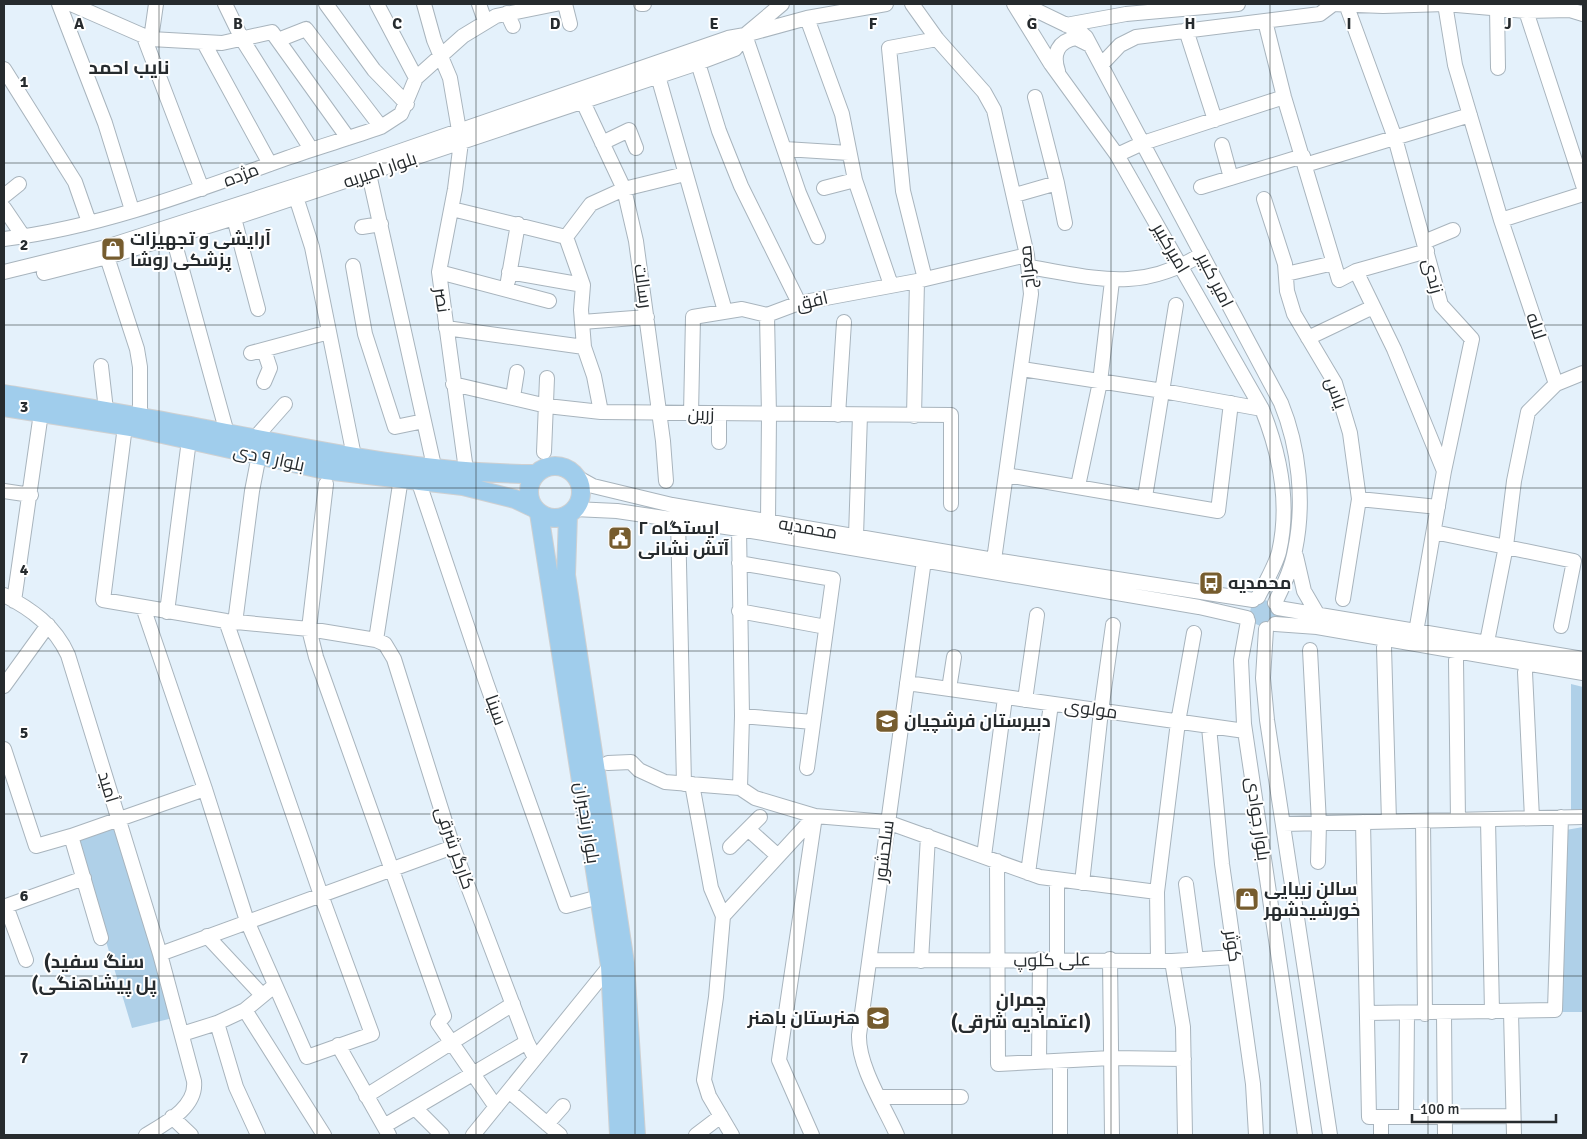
<svg xmlns="http://www.w3.org/2000/svg" width="1587" height="1139" font-family="Signika,Cairo,sans-serif">
<style>
.green{fill:#afd0e8}
.lines{fill:none;stroke-linecap:round;stroke-linejoin:round}
.minor-casing{stroke:#a8b4bd;stroke-width:16}
.major-casing{stroke:#cfd0d1;stroke-width:20}
.minor{stroke:#fff;stroke-width:14}
.major{stroke:#a0cdec;stroke-width:18}
.grid{fill:none;stroke:#262b2e;stroke-width:1;stroke-opacity:0.55}
.labels{text-anchor:middle;stroke-width:4;stroke-linejoin:round;paint-order:stroke}
.street-label{font-size:18px;fill:#262b2e;stroke:#fff}
.poi-label{font-size:18px;font-weight:bold;fill:#262b2e;stroke:#fff;text-anchor:start}
.neighbourhood-label{font-size:19px;font-weight:bold;fill:#262b2e;stroke:#fff}
.grid-label{font-size:16px;text-anchor:middle;font-weight:bold;fill:#262b2e;stroke:#fff;stroke-width:4;stroke-linejoin:round;paint-order:stroke}
</style>
<rect width="100%" height="100%" fill="#e4f1fb"/>
<path class="green" d="M1250 613a13 13 0 1 1 26 0a13 13 0 1 1-26 0Z
M1571,684l12,3v123l-12,1z
M115,827l58,191 -41,10 -57,-190z
M1583,827v185h-22l5,-182z"/>
<g class="lines">
<g class="minor-casing">
<path id="minor" d="M59,4l46,119 27,87
M71,4l80,35 71,4 50,-11 76,106
M225,4l17,35 69,110
M326,4l48,66 33,34
M377,4l39,74
M424,4l10,36 16,38 11,64 -6,47 -16,83 27,198
M479,4l6,17
M565,4l5,20
M641,4h3
M912,4l25,35 47,53 10,18 33,145 4,39 -37,266
M1014,4l37,60 66,91 145,254c18,45 28,95 17,143 -4,15 -14,31 -21,45
M1023,4l56,27 7,6 195,366c18,44 24,99 14,147 -3,18 -12,36 -20,53
M1331,4l52,2 62,-2 81,7 44,-1 13,4
M1346,4l49,134 46,167 31,34 -28,132 -28,161
M1445,4l10,61 46,155 55,164 -28,28 -14,69 -8,65 -19,96
M1497,8l1,60
M1526,11l57,174
M507,13l6,13
M807,18l35,96 13,66 36,105
M1265,21l19,76 55,183 17,-9 71,-20
M1066,25l60,-11 112,-10
M1186,30l29,90
M745,35l54,158 19,44
M144,37l58,152
M151,39l5,-35
M278,40l28,-11 75,98
M204,43l66,121
M698,63l21,68 22,55 58,117
M1102,64l18,-19 16,-8 184,-23 12,-9
M4,69l71,113 14,40
M1058,71c-6,-17 0,-30 18,-33l14,7
M658,76l67,235
M583,102l41,87 12,52 27,200 3,40
M602,143l27,-13 7,18
M1222,145l9,33
M785,149l64,4
M1117,155l26,-12 141,-46
M1305,165l165,-50
M369,174l65,292
M1057,183l8,40
M1201,187l102,-31
M824,188l31,-8
M1015,195l42,-12 -22,-86
M4,196l15,-12
M296,197l16,50 42,209
M1264,199l21,65 2,27 7,23 41,69 15,50 9,66 -16,100
M4,208l19,28
M452,209l114,28
M234,218l24,91
M1501,220l82,-26
M362,227l19,-3
M173,237l54,196
M566,237l17,48 -2,25 3,37 10,29 7,36
M566,237l25,-33 33,-15 61,-15
M4,239c98,-12 191,-48 283,-81 31,-11 63,-20 94,-31l20,-13 15,-36 47,-42 33,-20 60,-12
M1424,242l29,-12
M107,257l30,92 3,18v49
M353,266l12,68 30,93 29,-6
M1029,267c68,11 111,26 173,-13
M1356,271l38,78 50,122
M4,272l102,-25 254,-82 368,-127 17,-3 62,-17 79,-14
M439,272l110,29
M509,272l74,13
M44,273l63,-16 127,-39 464,-155 37,-14 10,-14 37,-31
M1286,274l48,-11
M925,279l-22,-88 -14,-143 48,-9
M508,281l10,-57
M767,315l2,100 -1,106
M582,322l65,-5
M446,328l138,19
M1308,338l65,-31
M251,353l78,-21
M101,366l5,44
M1022,369l141,22 99,18
M264,382l6,-14 -6,-18
M453,384l94,22 54,6 350,3v89
M1556,384l27,-11
M513,397l4,-25
M691,414l2,-97 49,-8 25,6 32,-12 118,-22 110,-26
M719,414v28
M838,415l6,-93
M914,416l3,-135
M125,426l-22,174 123,21 83,8 67,11 9,4 9,15 59,188 74,195 8,16
M255,438l30,-34
M544,452l3,-74
M1006,475l212,36 13,-108
M575,476l18,10 79,19 322,55 259,40
M418,480l68,202 80,224 33,-9
M326,484l-17,145 7,28 128,359 -6,7 58,84
M1078,486l22,-104 12,-101
M4,491l27,4
M1145,497l31,-192
M1359,499l79,8
M574,509l43,2 122,18 460,78 48,11
M678,520l6,264
M739,529l3,187 -2,72
M1434,532l140,29 -13,65
M856,536l4,-121
M1296,556l8,35 14,24
M739,563l94,16 -26,189
M4,595c27,14 51,31 64,60l92,299 34,127c3,26 -28,42 -48,54
M14,601l27,-188
M143,607l62,182 42,132 60,136 65,-23 -51,-139 -95,-274
M1278,608l305,51
M739,611l87,16
M167,612l22,-172
M1248,621l-7,39 3,64 61,411
M235,623l17,-132 7,-36
M1275,624l42,3 266,46
M1266,629l-3,49 4,42 63,415
M376,640l25,-162
M1384,647l5,174
M1310,650l9,173 -1,39
M1456,660l2,160
M1525,672l7,146
M907,683l338,48
M4,686l44,-61
M949,689l5,-32
M1025,700l12,-85
M742,716l71,6
M1209,727l13,137 31,220 3,51
M4,749l32,97 35,-10 30,102
M608,763l23,-1 8,8 26,12 75,6 15,10 60,18 -36,244 33,75
M692,784l19,104 12,28
M1488,820l4,192
M1423,821l2,193
M1363,822l6,295 144,-1
M1283,824l300,-7
M748,829l30,27
M71,836l134,-47
M730,847l30,-30
M984,856l21,-158
M997,861l1,203 113,-6 73,1
M1028,873l23,-169
M1082,883l19,-172 12,-86
M1186,884l10,75
M723,916l92,-100 72,6 153,55 117,15
M723,916l-7,81 -12,83 5,16 23,39
M207,936l55,59
M160,954l293,-107
M1057,959v-78
M1110,959l2,176
M1158,959l-1,-67 21,-170 16,-89
M26,960l-20,-54 78,-28
M870,960l302,1 63,-4
M921,961l7,-125
M1172,961l11,66 2,108
M245,1010l79,125
M1511,1012l3,123
M1367,1013l188,-3 6,-193
M1444,1013l1,122
M217,1023l19,64 22,48
M182,1034l35,-11 28,-13 29,-24
M338,1045l51,90
M1039,1062l1,-103
M509,1091l51,44
M366,1096l147,-92
M879,1097h82
M415,1108l27,27
M172,1117l19,18
M1381,1117v18
M1406,1117l1,-103
M547,1124l16,-18
M384,1126l143,-84
M473,1135l137,-169 4,-1
M696,1135l25,-19
M897,1135c-13,-29 -39,-69 -38,-100l65,-475
M1060,1135v-74"/>
</g>
<g class="major-casing">
<path id="major" d="M4,394c67,11 135,22 202,35 108,21 220,45 330,45
M4,407l127,20 194,43 138,16 52,13 19,9
M529 492a26 26 0 1 1 52 0a26 26 0 1 1-52 0Z
M539,513l71,453 9,169
M568,515l-2,60 59,388 11,172"/>
</g>
<use href="#minor" class="minor"/>
<use href="#major" class="major"/>
</g>
<path class="grid" d="M159,4v1131M317,4v1131M476,4v1131M635,4v1131M794,4v1131M952,4v1131M1111,4v1131M1270,4v1131M1428,4v1131M4,163h1579M4,325h1579M4,488h1579M4,651h1579M4,814h1579M4,976h1579"/>
<defs>
<g id="shop-square" transform="scale(1.25)"><rect x="-9" y="-9" width="18" height="18" rx="4" fill="#765c2e" stroke="#fff"/><path d="M-5-2.5h2.3a2.7 3.5 0 0 1 5.4 0H5L5.5 6h-11ZM-1.5-2.5h3a1.5 2.3 0 0 0-3 0Z" fill="#fff"/></g>
<g id="civic-square" transform="scale(1.25)"><rect x="-9" y="-9" width="18" height="18" rx="4" fill="#765c2e" stroke="#fff"/><path d="M-.6-6.5H3V-4.5H.6V-3L4-1V1h2V6H-6V1h2V-1L-.6-3ZM-1.2 2.5V6h2.4V2.5Z" fill="#fff"/></g>
<g id="bus-square" transform="scale(1.25)"><rect x="-9" y="-9" width="18" height="18" rx="4" fill="#765c2e" stroke="#fff"/><path d="M-5-6H5V4H4V6H2V4H-2V6H-4V4H-5ZM-3.5-4V0h7V-4ZM-3.5 1.2v1.5H-2V1.2ZM2 1.2v1.5H3.5V1.2Z" fill="#fff"/></g>
<g id="school-square" transform="scale(1.25)"><rect x="-9" y="-9" width="18" height="18" rx="4" fill="#765c2e" stroke="#fff"/><path d="M0-5L7-2L0 1L-7-2ZM-4 1L0 2.5L4 1V4Q0 6-4 4Z" fill="#fff"/></g>
</defs>
<g fill-rule="evenodd">
<use href="#shop-square" x="113" y="249"/>
<use href="#civic-square" x="620" y="538"/>
<use href="#bus-square" x="1211" y="583"/>
<use href="#school-square" x="887" y="721"/>
<use href="#shop-square" x="1247" y="899"/>
<use href="#school-square" x="878" y="1018"/>
</g>
<g class="labels">
<g class="street-label">
<text transform="translate(380 170) rotate(-19)" y="6">بلوار امیریه</text>
<text transform="translate(241 175) rotate(-21)" y="6">مژده</text>
<text transform="translate(1171 248) rotate(60)" y="6">امیرکبیر</text>
<text transform="translate(1027 267) rotate(-96)" y="6">معراج</text>
<text transform="translate(1433 276) rotate(75)" y="6">زندی</text>
<text transform="translate(1215 280) rotate(63)" y="6">امیر کبیر</text>
<text transform="translate(643 286) rotate(82)" y="6">رسالت</text>
<text transform="translate(442 300) rotate(82)" y="6">نصر</text>
<text transform="translate(812 301) rotate(-13)" y="6">افق</text>
<text transform="translate(1536 326) rotate(71)" y="6">لاله</text>
<text transform="translate(1336 393) rotate(70)" y="6">یاس</text>
<text transform="translate(701 414) rotate(1)" y="6">زرین</text>
<text transform="translate(269 458) rotate(12)" y="6">بلوار ۹ دی</text>
<text transform="translate(808 528) rotate(10)" y="6">محمدیه</text>
<text transform="translate(1091 709) rotate(8)" y="6">مولوی</text>
<text transform="translate(496 710) rotate(70)" y="6">سینا</text>
<text transform="translate(108 787) rotate(73)" y="6">اُمید</text>
<text transform="translate(1258 819) rotate(82)" y="6">بلوار جوادی</text>
<text transform="translate(587 823) rotate(81)" y="6">بلوار رنجبران</text>
<text transform="translate(455 848) rotate(71)" y="6">کارگر شرقی</text>
<text transform="translate(884 851) rotate(-83)" y="6">سلحشور</text>
<text transform="translate(1233 946) rotate(82)" y="6">کوثر</text>
<text transform="translate(1052 960) rotate(-1)" y="6">علی کلوپ</text>
</g>
<g class="poi-label">
<text x="130" y="245">آرایشی و تجهیزات<tspan x="130" dy="21">پزشکی روشا</tspan></text>
<text x="638" y="534">ایستگاه ۲<tspan x="638" dy="21">آتش نشانی</tspan></text>
<text x="1228" y="589">محمدیه</text>
<text x="904" y="727">دبیرستان فرشچیان</text>
<text x="1264" y="895">سالن زیبایی<tspan x="1264" dy="21">خورشیدشهر</tspan></text>
<text x="860" y="1024" text-anchor="end">هنرستان باهنر</text>
</g>
<g class="neighbourhood-label">
<text x="129" y="74">نایب احمد</text>
<text x="94" y="968">(سنگ سفید<tspan x="94" dy="22">(پل پیشاهنگی</tspan></text>
<text x="1021" y="1006">چمران<tspan x="1021" dy="22">(اعتمادیه شرقی)</tspan></text>
</g>
</g>
<g class="grid-label">
<text x="79" y="29">A</text>
<text x="238" y="29">B</text>
<text x="397" y="29">C</text>
<text x="555" y="29">D</text>
<text x="714" y="29">E</text>
<text x="873" y="29">F</text>
<text x="1032" y="29">G</text>
<text x="1190" y="29">H</text>
<text x="1349" y="29">I</text>
<text x="1508" y="29">J</text>
<text x="24" y="87">1</text>
<text x="24" y="250">2</text>
<text x="24" y="412">3</text>
<text x="24" y="575">4</text>
<text x="24" y="738">5</text>
<text x="24" y="901">6</text>
<text x="24" y="1063">7</text>
</g>
<rect width="1587" height="1139" fill="none" stroke="#262b2e" stroke-width="10"/>
<path d="M1412 1114v8h144v-8" fill="none" stroke="#262b2e" stroke-width="2.5"/>
<text x="1420" y="1114" font-size="15" fill="#262b2e" stroke="#ffffff" stroke-width="4" paint-order="stroke">100 m</text>
</svg>
